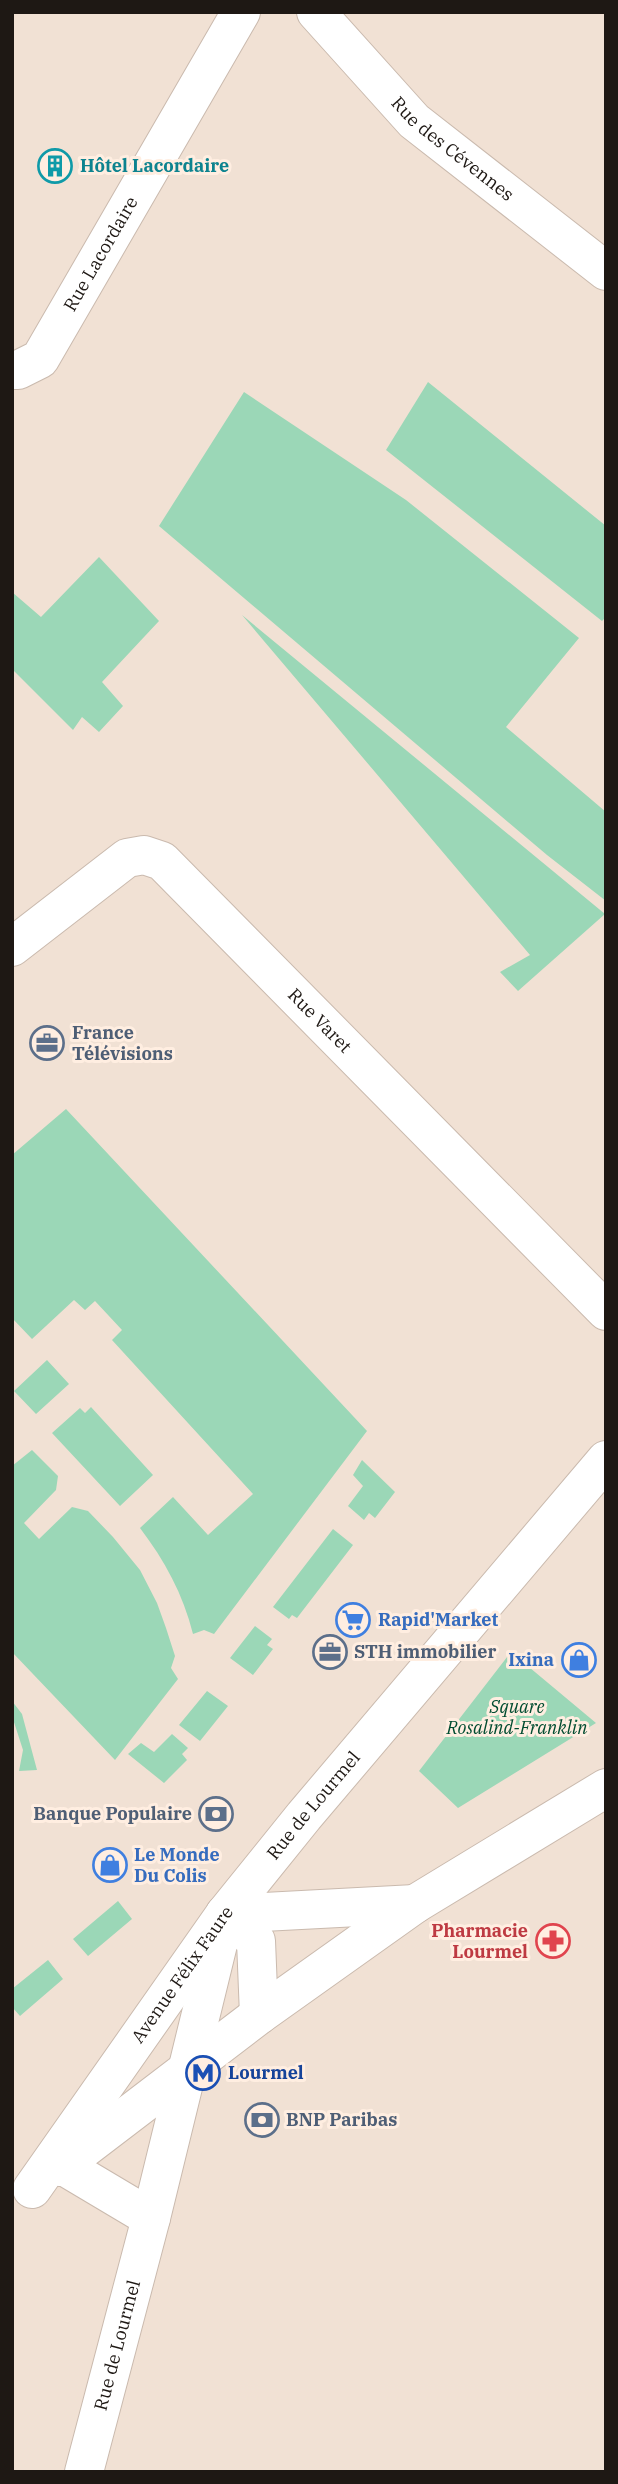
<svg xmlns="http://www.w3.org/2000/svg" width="618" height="2484" font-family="'IBM Plex Serif',serif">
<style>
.green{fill:#9bd7b7}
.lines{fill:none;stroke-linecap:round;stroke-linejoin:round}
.minor-casing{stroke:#cabaae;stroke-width:40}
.minor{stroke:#fff;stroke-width:38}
.labels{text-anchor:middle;stroke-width:6;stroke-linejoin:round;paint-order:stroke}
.street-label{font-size:18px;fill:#1e1814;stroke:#ffeee1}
.culture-label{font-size:18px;font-weight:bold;fill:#0d838f;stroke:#ffeee1;text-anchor:start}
.service-label{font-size:18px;font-weight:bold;fill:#4e5e75;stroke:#ffeee1;text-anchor:start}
.shop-label{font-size:18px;font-weight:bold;fill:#366cbe;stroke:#ffeee1;text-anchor:start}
.park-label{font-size:18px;font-style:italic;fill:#014c30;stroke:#ffeee1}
.health-label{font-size:18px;font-weight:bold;fill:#be3a42;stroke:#ffeee1;text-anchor:end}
.transit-label{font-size:18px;font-weight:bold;fill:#164399;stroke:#ffeee1;text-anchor:start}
</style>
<rect width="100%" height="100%" fill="#f1e1d4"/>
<path class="green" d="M428,382l178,144v91l-4,4 -216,-171z
M244,392l162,108 173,138 -73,89 100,85v89l-59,-46 -388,-329z
M99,557l60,64 -57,61 21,24 -24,26 -17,-15 -9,13 -61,-61v-77l29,25z
M242,615l363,299 -87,77 -18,-19 30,-17z
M66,1109l301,322 -153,203 -10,-4 -11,4c-10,-40 -28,-73 -53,-106l33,-31 35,38 45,-41 -141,-154 10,-10 -27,-29 -10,9 -11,-10 -42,39 -20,-21v-163z
M47,1360l22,24 -33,30 -22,-23z
M91,1407l62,68 -33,31 -68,-73 28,-25 5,5z
M32,1450l26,26 -2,14 -32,33 15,16 33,-32 16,4 25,26 27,33 17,33 9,25 9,28 -4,12 7,11 -63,81 -103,-108v-186z
M362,1460l33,32 -20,26 -6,-5 -5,7 -16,-14 15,-20 -10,-11z
M333,1529l20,16 -56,73 -5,-3 -3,4 -16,-12z
M255,1626l17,13 -5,6 6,4 -20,26 -23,-17z
M511,1652l85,71 -138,85 -39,-37z
M207,1691l21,15 -28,35 -21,-16z
M12,1701l10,13 15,56 -18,1 4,-21 -11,-34z
M172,1734l16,14 -6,6 5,6 -23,23 -36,-29 13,-11 13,9z
M118,1901l14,18 -44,37 -15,-17z
M48,1960l15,19 -43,37 -8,-9v-18z"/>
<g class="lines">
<g class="minor-casing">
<g id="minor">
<path id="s1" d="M316,12l98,109 192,150"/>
<path id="s2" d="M12,370h6l22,-11 201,-347"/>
<path id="s3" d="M12,947l115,-89 17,-3 18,6 444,450"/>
<path d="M225,1914l190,-10"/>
<path d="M225,1914l31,27 3,74"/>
<path d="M62,2165l89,53"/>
<path d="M60,2167l199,-152 156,-111 191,-116"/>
<path id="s4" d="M32,2189l193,-275 79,-98 302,-356"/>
<path id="s5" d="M84,2472l67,-254 68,-278"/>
</g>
</g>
<use href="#minor" class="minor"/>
</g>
<defs>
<g id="building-ring" transform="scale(1.75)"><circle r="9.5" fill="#ffeee1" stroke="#0f9aa8" stroke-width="1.5"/><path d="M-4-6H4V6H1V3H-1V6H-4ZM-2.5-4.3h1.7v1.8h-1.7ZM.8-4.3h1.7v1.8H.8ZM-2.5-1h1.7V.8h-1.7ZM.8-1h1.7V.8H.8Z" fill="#0f9aa8"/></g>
<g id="office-ring" transform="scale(1.75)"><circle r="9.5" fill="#ffeee1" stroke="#5c6f8a" stroke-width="1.5"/><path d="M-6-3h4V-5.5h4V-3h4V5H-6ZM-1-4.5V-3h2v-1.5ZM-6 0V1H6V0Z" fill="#5c6f8a"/></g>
<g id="supermarket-ring" transform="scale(1.75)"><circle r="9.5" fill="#ffeee1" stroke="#3f7fe0" stroke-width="1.5"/><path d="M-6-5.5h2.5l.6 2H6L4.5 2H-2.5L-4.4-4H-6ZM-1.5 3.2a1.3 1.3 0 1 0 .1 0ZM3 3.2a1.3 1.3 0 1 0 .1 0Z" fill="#3f7fe0"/></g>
<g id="shop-ring" transform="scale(1.75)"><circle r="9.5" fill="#ffeee1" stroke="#3f7fe0" stroke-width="1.5"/><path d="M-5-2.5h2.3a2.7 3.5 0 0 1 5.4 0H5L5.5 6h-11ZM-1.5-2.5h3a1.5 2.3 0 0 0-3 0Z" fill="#3f7fe0"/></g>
<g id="bank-ring" transform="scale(1.75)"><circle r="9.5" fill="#ffeee1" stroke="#5c6f8a" stroke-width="1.5"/><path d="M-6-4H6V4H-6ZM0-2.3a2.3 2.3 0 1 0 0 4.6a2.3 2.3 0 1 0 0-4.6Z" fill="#5c6f8a"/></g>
<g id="pharmacy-ring" transform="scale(1.75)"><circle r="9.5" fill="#ffeee1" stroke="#e0444e" stroke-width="1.5"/><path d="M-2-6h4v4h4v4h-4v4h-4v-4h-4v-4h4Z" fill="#e0444e"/></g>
<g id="metro-ring" transform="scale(1.75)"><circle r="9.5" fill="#ffeee1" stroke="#1a4fb4" stroke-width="1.5"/><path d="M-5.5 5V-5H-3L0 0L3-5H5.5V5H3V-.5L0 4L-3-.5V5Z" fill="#1a4fb4"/></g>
</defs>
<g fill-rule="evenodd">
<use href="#building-ring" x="55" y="166"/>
<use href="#office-ring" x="47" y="1043"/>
<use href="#supermarket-ring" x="353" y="1620"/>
<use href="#office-ring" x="330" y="1652"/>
<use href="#shop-ring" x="579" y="1660"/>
<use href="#bank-ring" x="216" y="1814"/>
<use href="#shop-ring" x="110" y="1865"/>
<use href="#pharmacy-ring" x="553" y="1941"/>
<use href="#metro-ring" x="203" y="2073"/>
<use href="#bank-ring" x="262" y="2120"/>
</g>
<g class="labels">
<g class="street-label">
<text dy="6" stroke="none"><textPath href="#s1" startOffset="194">Rue des Cévennes</textPath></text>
<text dy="6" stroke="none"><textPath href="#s2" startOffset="152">Rue Lacordaire</textPath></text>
<text dy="6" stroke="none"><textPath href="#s3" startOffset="406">Rue Varet</textPath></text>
<text dy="6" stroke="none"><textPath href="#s4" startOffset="476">Rue de Lourmel</textPath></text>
<text dy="6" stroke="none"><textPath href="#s4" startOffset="262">Avenue Félix Faure</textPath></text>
<text dy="6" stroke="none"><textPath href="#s5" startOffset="131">Rue de Lourmel</textPath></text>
</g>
<g class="culture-label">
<text x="80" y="172">Hôtel Lacordaire</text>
</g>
<g class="service-label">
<text x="72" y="1039">France<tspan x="72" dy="21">Télévisions</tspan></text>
<text x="354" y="1658">STH immobilier</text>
<text x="192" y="1820" text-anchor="end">Banque Populaire</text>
<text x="286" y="2126">BNP Paribas</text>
</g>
<g class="shop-label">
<text x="378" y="1626">Rapid'Market</text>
<text x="554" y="1666" text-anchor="end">Ixina</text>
<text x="134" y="1861">Le Monde<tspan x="134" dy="21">Du Colis</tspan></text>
</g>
<g class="park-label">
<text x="517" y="1713">Square<tspan x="517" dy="21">Rosalind-Franklin</tspan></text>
</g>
<g class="health-label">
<text x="528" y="1937">Pharmacie<tspan x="528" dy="21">Lourmel</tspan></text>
</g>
<g class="transit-label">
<text x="228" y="2079">Lourmel</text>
</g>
</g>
<rect width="618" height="2484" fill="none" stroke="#1e1814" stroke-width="28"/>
</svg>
